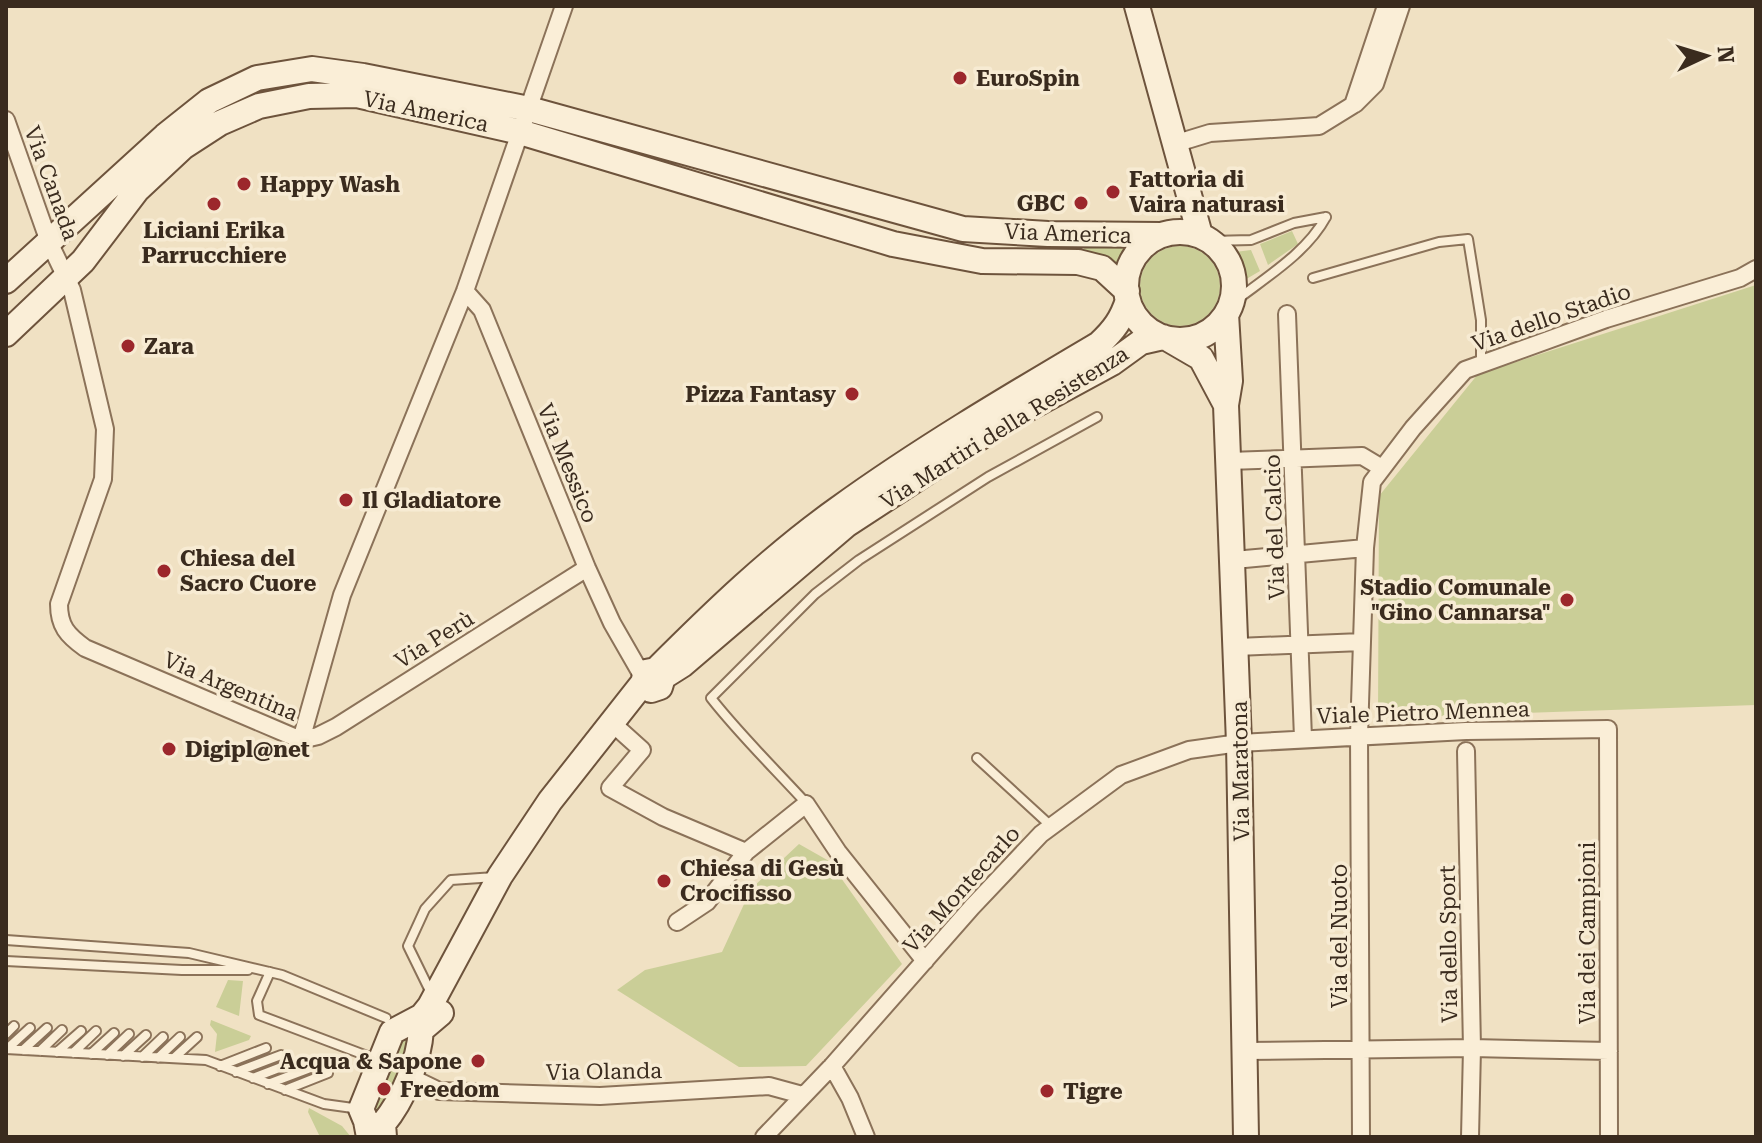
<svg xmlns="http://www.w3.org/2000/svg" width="1762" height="1143" font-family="'Roboto Serif',serif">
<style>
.green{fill:#cace97}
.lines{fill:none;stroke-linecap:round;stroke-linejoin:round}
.lane-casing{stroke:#8b7259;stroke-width:12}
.street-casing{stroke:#8b7259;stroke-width:20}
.secondary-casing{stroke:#6d533c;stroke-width:28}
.lane{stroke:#faeed7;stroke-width:8}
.street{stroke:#faeed7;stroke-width:16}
.secondary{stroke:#faeed7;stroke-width:24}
.poi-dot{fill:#9c272c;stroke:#f7ebd3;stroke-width:3}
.labels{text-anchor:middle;stroke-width:7;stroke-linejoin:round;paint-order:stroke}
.poi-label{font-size:22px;font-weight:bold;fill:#3a2b1e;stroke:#f7ebd3;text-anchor:start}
.street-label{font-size:22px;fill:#3a2b1e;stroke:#f7ebd3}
</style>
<rect width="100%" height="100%" fill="#f0e1c3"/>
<path class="green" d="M1292,231l6,13 -30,21 -8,-21z
M1128,246l-11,23 -33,-14v-8z
M1140 286a40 40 0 1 1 80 0a40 40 0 1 1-80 0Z
M1251,250l9,21 -17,10 -8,-29z
M1756,285v420l-378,13 1,-222 99,-122z
M799,844l30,17 73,103 -96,102 -67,1 -122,-77 28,-20 77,-18 29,-63z
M228,980l15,1 -4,35 -23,-9z
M211,1020l40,16 -2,4 -34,12 2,-18 -7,-9z
M407,1037c4,18 -17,57 -25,75l-6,1 -5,-3 24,-72z
M309,1108l33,18 9,11h-31l-12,-25z"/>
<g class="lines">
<g class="lane-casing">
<path id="lane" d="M1210,241l41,-1 43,-17 32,-6
M1313,278l126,-36 29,-3 13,81v44
M1230,305c33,-26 76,-51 96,-88
M977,758l74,68
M806,803c-32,-35 -66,-68 -95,-105l104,-104 44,-34 129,-83 109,-60
M6,940l183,13 93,22 104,43
M6,961l176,9h66
M270,972l-13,29 2,14 111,42
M432,995l-24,-49 17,-37 26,-29 44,-3
M6,1034l8,-8
M6,1049l200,11 118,44 36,5
M7,1049l23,-21
M23,1050l24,-22
M40,1051l22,-21
M57,1052l24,-21
M73,1053l23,-22
M91,1054l23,-21
M107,1055l22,-21
M123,1056l23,-21
M142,1057l21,-20
M158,1058l22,-21
M174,1058l23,-21
M220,1066l46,-18
M236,1072l45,-17
M253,1078l39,-15
M268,1084l45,-17
M285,1090l43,-17"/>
</g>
<g class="street-casing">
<path id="street" d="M1355,104l20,-20 26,-78
M6,120l43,122 23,48 33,139 -2,50 -44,125c0,22 8,31 26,44l216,92 41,-145 123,-304 99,-285
M1174,144l36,-11 109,-7 34,-21 33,-99
M465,291l17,19 105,258 25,55 31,54
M1287,314l16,424
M1229,461l133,-5 20,12
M1234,560l131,-12
M1237,647l125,-5
M612,723l30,27 -32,38 53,29 83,35
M301,740l17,-4 18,-9 251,-159
M1466,751l6,297 -2,89
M677,922l30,-20 39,-50 60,-48 32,48 87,109
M1244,1051l228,-3 137,3
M832,1066l18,32 16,39
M408,1076l31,15 161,5 169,-10 33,9
M764,1137l68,-71 140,-159 69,-73 80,-59 68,-25 50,-7 227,-12 142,-2 1,408
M1361,1137l-2,-402 6,-187 7,-66 41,-54 52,-58 141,-51 134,-41 16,-9"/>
</g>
<g class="secondary-casing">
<path id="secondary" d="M1137,6l63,229
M1126 286a54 54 0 1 1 108 0a54 54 0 1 1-108 0Z
M6,281l159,-145 44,-35 48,-23 55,-9 51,7 166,33 434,120 85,5 113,1
M1226,314l4,67 -4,24 13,338 7,394
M6,334l77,-73 54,-71 46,-43 37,-24 39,-17 50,-10 48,-1 163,37 373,112 89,17 96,1 24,6 25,23
M1170,340l31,18 25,47
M643,683l8,7 9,-3 3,-10 19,-12 164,-140 159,-104 107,-58 29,-21 22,-5
M369,1137l-3,-16 -5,-12 31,-77 30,-16 8,-10 70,-130 50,-75 93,-118 3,-11 10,-2c57,-57 116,-114 182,-161 83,-60 173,-113 261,-165 15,-14 23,-25 29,-44
M384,1137l-1,-13c20,-24 36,-63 38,-94l20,-17"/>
</g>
<use href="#lane" class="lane"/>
<use href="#street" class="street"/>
<use href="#secondary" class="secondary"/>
</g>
<g class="poi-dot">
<circle cx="960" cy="78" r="8"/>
<circle cx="244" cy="184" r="8"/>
<circle cx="1113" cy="192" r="8"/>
<circle cx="1081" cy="203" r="8"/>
<circle cx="214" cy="204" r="8"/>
<circle cx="128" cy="346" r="8"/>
<circle cx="852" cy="394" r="8"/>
<circle cx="346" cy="500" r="8"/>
<circle cx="164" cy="571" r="8"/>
<circle cx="1567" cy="600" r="8"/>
<circle cx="169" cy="749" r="8"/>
<circle cx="664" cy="881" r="8"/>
<circle cx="478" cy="1061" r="8"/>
<circle cx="384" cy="1089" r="8"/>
<circle cx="1047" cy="1091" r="8"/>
</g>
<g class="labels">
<g class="poi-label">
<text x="976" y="86">EuroSpin</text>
<text x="1129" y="187">Fattoria di<tspan x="1129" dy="25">Vaira naturasi</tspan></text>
<text x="260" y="192">Happy Wash</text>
<text x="1065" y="211" text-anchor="end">GBC</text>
<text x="214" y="238" text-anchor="middle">Liciani Erika<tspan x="214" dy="25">Parrucchiere</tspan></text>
<text x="144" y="354">Zara</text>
<text x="836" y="402" text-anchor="end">Pizza Fantasy</text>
<text x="362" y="508">Il Gladiatore</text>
<text x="180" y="566">Chiesa del<tspan x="180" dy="25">Sacro Cuore</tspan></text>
<text x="1551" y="595" text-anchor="end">Stadio Comunale<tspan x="1551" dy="25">"Gino Cannarsa"</tspan></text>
<text x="185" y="757">Digipl@net</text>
<text x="680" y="876">Chiesa di Gesù<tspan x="680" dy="25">Crocifisso</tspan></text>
<text x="462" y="1069" text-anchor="end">Acqua &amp; Sapone</text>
<text x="400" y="1097">Freedom</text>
<text x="1063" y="1099">Tigre</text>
</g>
<g class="street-label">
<text transform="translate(426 111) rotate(12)" y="8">Via America</text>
<text transform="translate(52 183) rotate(70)" y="8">Via Canada</text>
<text transform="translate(1068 233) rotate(2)" y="8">Via America</text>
<text transform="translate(1551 317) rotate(-19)" y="8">Via dello Stadio</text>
<text transform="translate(1004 427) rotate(-32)" y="8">Via Martiri della Resistenza</text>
<text transform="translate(568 463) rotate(68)" y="8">Via Messico</text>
<text transform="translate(1274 527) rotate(-92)" y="8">Via del Calcio</text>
<text transform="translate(434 639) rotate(-32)" y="8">Via Perù</text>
<text transform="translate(231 686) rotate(23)" y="8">Via Argentina</text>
<text transform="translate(1423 712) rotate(-2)" y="8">Viale Pietro Mennea</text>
<text transform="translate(1240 771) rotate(-91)" y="8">Via Maratona</text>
<text transform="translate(961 889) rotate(-48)" y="8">Via Montecarlo</text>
<text transform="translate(1587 933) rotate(-90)" y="8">Via dei Campioni</text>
<text transform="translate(1339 936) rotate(-90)" y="8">Via del Nuoto</text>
<text transform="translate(1448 944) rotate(-91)" y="8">Via dello Sport</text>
<text transform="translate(604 1071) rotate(-1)" y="8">Via Olanda</text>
</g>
</g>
<rect width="1762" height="1143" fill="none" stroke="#3a2b1e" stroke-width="16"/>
<g transform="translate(1706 56) rotate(86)" stroke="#f7ebd3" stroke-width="6" paint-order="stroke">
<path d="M0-6L14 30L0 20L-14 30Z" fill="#3a2b1e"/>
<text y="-12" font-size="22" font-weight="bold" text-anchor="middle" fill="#3a2b1e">N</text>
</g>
</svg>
